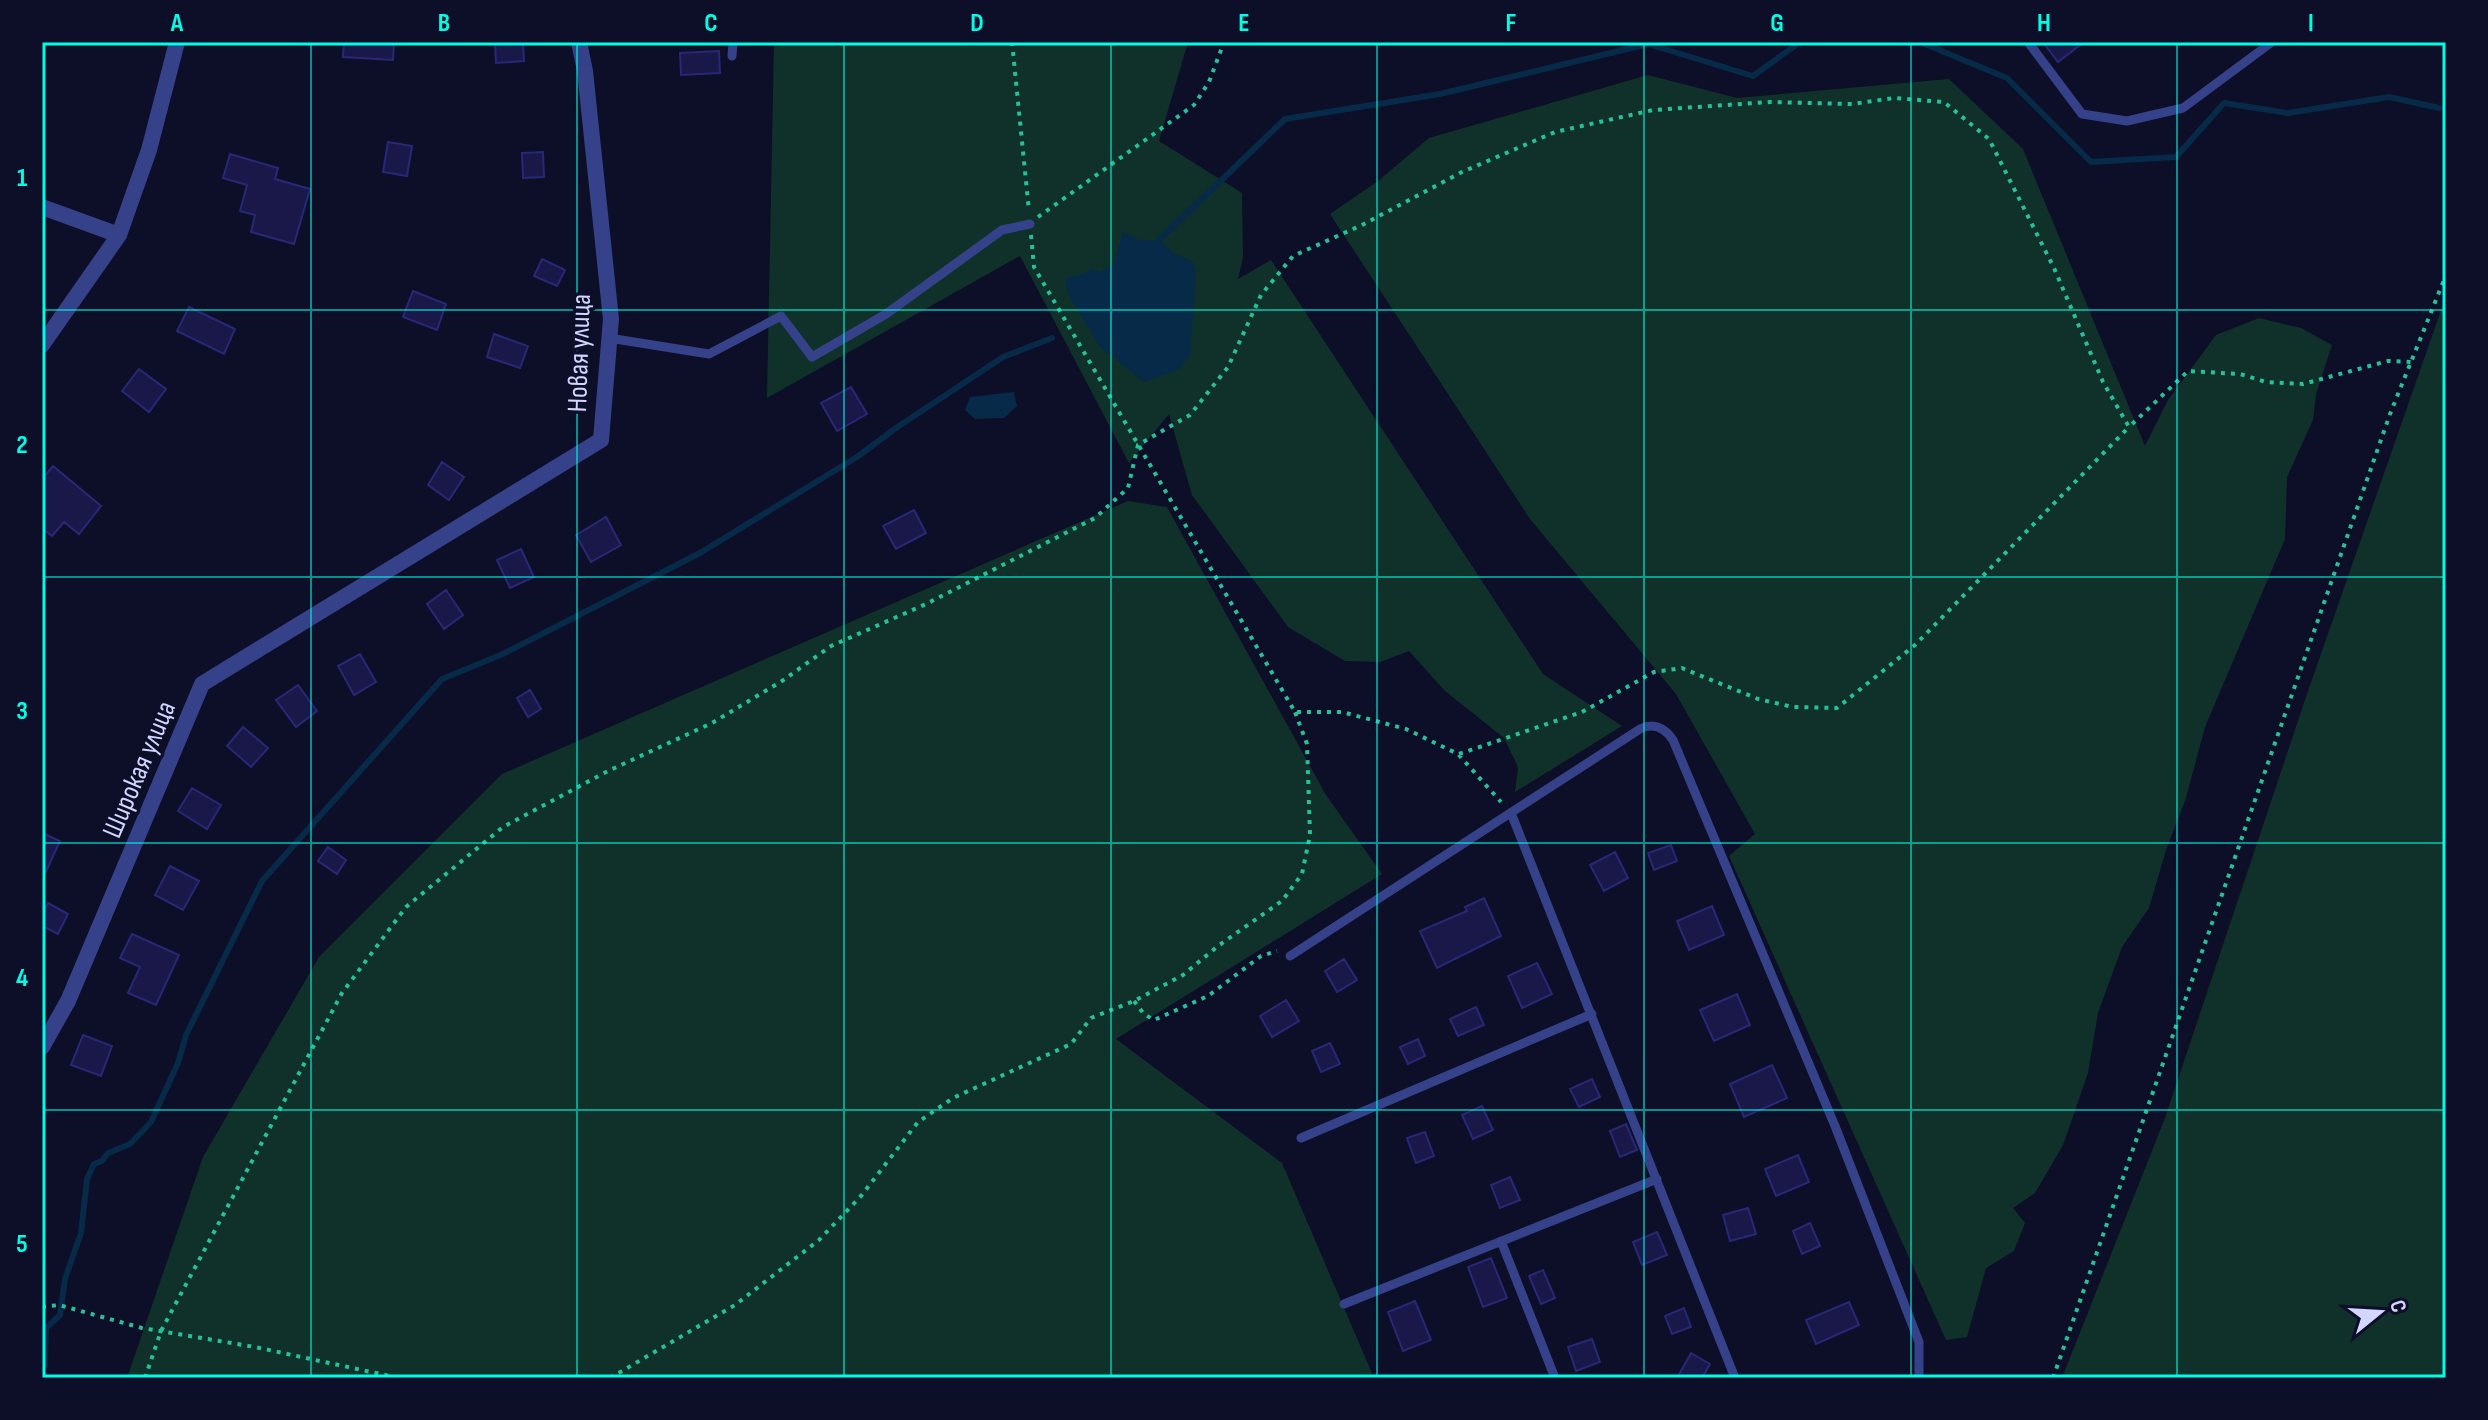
<svg xmlns="http://www.w3.org/2000/svg" width="2488" height="1420" font-family="'Sofia Sans Condensed',sans-serif">
<style>
.green{fill:#10312a}
.water{fill:#062a47}
.lines{fill:none;stroke-linecap:round;stroke-linejoin:round}
.stream{stroke:#062a47;stroke-width:6}
.building{fill:#191849;stroke:#292877;stroke-width:2}
.path{stroke:#26c099;stroke-width:4;stroke-dasharray:4 6;stroke-linecap:butt}
.lane{stroke:#354289;stroke-width:9}
.street{stroke:#354289;stroke-width:16}
.grid{fill:none;stroke:#00fee7;stroke-width:2;stroke-opacity:0.55}
.labels{text-anchor:middle;stroke-width:7;stroke-linejoin:round;paint-order:stroke}
.street-label{font-size:28px;fill:#d3d6ff;stroke:#0d0e27}
.neatline{fill:none;stroke:#00fee7;stroke-width:3}
.grid-label{font-size:26px;text-anchor:middle;font-weight:bold;fill:#00fee7}
</style>
<rect width="100%" height="100%" fill="#0d0e27"/>
<path class="green" d="M774,42h414l-29,99 83,52 1,65 -5,21 33,-19 272,414 79,52 -107,66 3,-25 -14,-29 -59,-47 -36,-40 -29,11 -35,-1 -57,-34 -96,-132 -23,-81 -40,49 -109,-207 -253,142z
M1648,75l89,23 212,-19 74,70 122,297 23,-46 48,-65 43,-17 42,10 31,17 -16,49 -3,26 -26,57 -2,62 -80,188 -19,71 -20,52 -17,58 -27,39 -24,66 -10,60 -25,72 -28,48 -22,15 12,15 -11,28 -28,17 -19,69 -21,3 -217,-484 26,-22 -79,-140 -146,-175 -200,-305 48,-33 51,-43z
M2446,296v1082h-384l103,-260 143,-427z
M1128,501l39,6 159,288 56,79 -266,165 166,124 92,215h-1247l76,-221 116,-200 183,-183z"/>
<path class="water" d="M1123,232l17,8h19l13,12 21,10 3,10 -6,83 -12,15 -34,12 -45,-36 -31,-52 -3,-16 19,-4 7,-6 8,4 14,-6z
M1014,392l3,14 -13,12 -29,1 -10,-9 5,-13z"/>
<g class="lines">
<path class="stream" d="M1920,42l87,36 84,84 85,-5 48,-54 64,10 101,-16 50,11
M1157,247l2,-7 126,-121 155,-25 208,-50 105,32 47,-34
M42,1369l3,-4 1,-37 14,-13 5,-36 16,-46 6,-54 7,-15 8,-3 6,-8 22,-9 21,-22 27,-59 8,-28 76,-154 180,-202 61,-25 197,-101 157,-96 39,-29 107,-71 49,-19"/>
</g>
<path class="building" d="M344,42h50l-1,18 -50,-3z
M495,42h28l1,19 -28,2z
M2043,42h41l-26,20z
M719,51l1,22 -39,2 -1,-22z
M388,142l24,4 -5,30 -24,-4z
M543,152l1,25 -21,1 -1,-25z
M230,154l48,14 -3,11 35,10 -16,55 -43,-12 4,-17 -15,-4 7,-26 -24,-7z
M542,259l23,11 -8,16 -23,-10z
M413,291l33,13 -9,26 -34,-13z
M189,307l46,22 -11,25 -47,-23z
M494,334l34,12 -8,22 -33,-11z
M139,369l27,20 -17,23 -27,-21z
M851,387l16,27 -30,17 -16,-28z
M442,462l22,15 -15,23 -21,-15z
M53,466l48,40 -22,28 -15,-12 -12,14 -10,-8v-49z
M914,510l12,23 -30,16 -13,-23z
M606,517l15,28 -30,17 -15,-27z
M521,549l13,28 -24,11 -13,-28z
M446,590l17,25 -19,14 -17,-25z
M360,654l16,28 -22,13 -16,-29z
M298,685l19,26 -21,16 -20,-27z
M530,690l11,19 -13,8 -11,-19z
M243,727l25,21 -17,19 -24,-21z
M192,788l29,17 -14,24 -29,-18z
M42,833l18,8 -18,39z
M1671,845l6,16 -23,9 -6,-17z
M328,847l18,13 -9,14 -19,-13z
M1615,852l13,26 -24,13 -14,-26z
M170,866l29,15 -16,29 -28,-15z
M1484,898l17,38 -64,32 -17,-37 47,-20 -2,-4z
M48,903l20,11 -10,20 -16,-8v-12z
M1712,906l12,29 -35,15 -12,-29z
M132,934l47,21 -23,50 -28,-12 12,-26 -20,-9z
M1344,959l13,21 -20,12 -12,-21z
M1537,963l15,31 -30,14 -14,-32z
M1737,994l13,31 -36,16 -14,-31z
M1286,1000l13,21 -27,16 -12,-21z
M1476,1007l8,18 -26,11 -8,-17z
M83,1035l29,11 -11,30 -30,-11z
M1418,1039l7,17 -17,8 -8,-17z
M1330,1043l10,21 -19,8 -9,-21z
M1772,1065l15,33 -43,19 -14,-33z
M1592,1079l8,18 -21,10 -9,-18z
M1482,1106l11,24 -20,9 -11,-24z
M1626,1124l11,26 -17,7 -10,-26z
M1425,1132l9,24 -18,7 -9,-25z
M1798,1155l11,27 -33,14 -11,-27z
M1510,1177l10,23 -20,8 -9,-23z
M1748,1208l8,26 -26,7 -7,-26z
M1810,1223l10,23 -18,8 -9,-23z
M1657,1232l10,23 -25,10 -9,-23z
M1491,1258l16,40 -24,9 -15,-40z
M1543,1270l12,28 -14,6 -12,-28z
M1415,1301l16,39 -28,11 -15,-39z
M1849,1302l10,23 -43,19 -10,-24z
M1684,1308l7,19 -19,7 -7,-18z
M1592,1339l8,23 -24,9 -8,-24z
M1691,1353l19,11 -8,14h-25z"/>
<g class="lines">
<path class="path" d="M1012,42l17,169
M1038,217l156,-112 15,-23 15,-40
M1031,235l3,32 261,445h47l64,17 52,25 43,48
M1459,754l123,-42 72,-40 28,-4 76,31 35,8 44,1 78,-63 214,-218
M1134,1001l10,13 10,6 54,-24 53,-40 16,-5
M42,1307l17,-2 83,23 113,19 144,31
M145,1378l16,-47 181,-338 64,-86 97,-80 105,-56 104,-48 70,-42 49,-35 95,-42 169,-86 33,-30 10,-43 52,-30 38,-48 33,-72 32,-39 69,-31 100,-53 93,-40 98,-22 117,-8 82,2 42,-6 50,4 45,37 65,129 49,114 26,45 59,-56 52,3 26,8 37,2 85,-23 23,1
M610,1378l125,-73 84,-65 42,-44 57,-74 35,-24 118,-54 20,-26 43,-17 49,-26 35,-29 64,-45 20,-27 8,-39 -3,-91 -12,-32
M2053,1378l337,-964 56,-139"/>
<path class="lane" d="M2028,42l54,72 45,7 56,-13 89,-66
M732,56l1,-14
M609,338l100,16 72,-38 31,41 74,-43 116,-84 28,-6
M1511,813l224,565
M1290,956l350,-227c14,-7 25,-1 33,11l162,386 84,216v36
M1301,1138l291,-124
M1501,1241l54,137
M1344,1304l313,-125"/>
<path class="street" d="M42,207l77,28
M42,345l77,-110 30,-85 28,-108
M42,1047l26,-46 134,-317 399,-244 10,-121 -26,-248 -6,-29"/>
</g>
<path class="grid" d="M311,42v1336M577,42v1336M844,42v1336M1111,42v1336M1377,42v1336M1644,42v1336M1911,42v1336M2177,42v1336M42,310h2404M42,577h2404M42,843h2404M42,1110h2404"/>
<g class="labels">
<g class="street-label">
<text transform="translate(578 353) rotate(-88)" y="10">Новая улица</text>
<text transform="translate(138 769) rotate(-67)" y="10">Широкая улица</text>
</g>
</g>
<rect width="2488" height="1420" fill="none" stroke="#0d0e27" stroke-width="88"/>
<g transform="translate(2380 1312) rotate(72)" stroke="#0d0e27" stroke-width="6" paint-order="stroke">
<path d="M0-6L14 30L0 20L-14 30Z" fill="#d3d6ff"/>
<text y="-12" font-size="22" font-weight="bold" text-anchor="middle" fill="#d3d6ff">С</text>
</g>
<rect x="44" y="44" width="2400" height="1332" class="neatline"/>
<g class="grid-label">
<text x="177" y="31">A</text>
<text x="444" y="31">B</text>
<text x="711" y="31">C</text>
<text x="977" y="31">D</text>
<text x="1244" y="31">E</text>
<text x="1511" y="31">F</text>
<text x="1777" y="31">G</text>
<text x="2044" y="31">H</text>
<text x="2311" y="31">I</text>
<text x="22" y="186">1</text>
<text x="22" y="453">2</text>
<text x="22" y="719">3</text>
<text x="22" y="986">4</text>
<text x="22" y="1252">5</text>
</g>
</svg>
